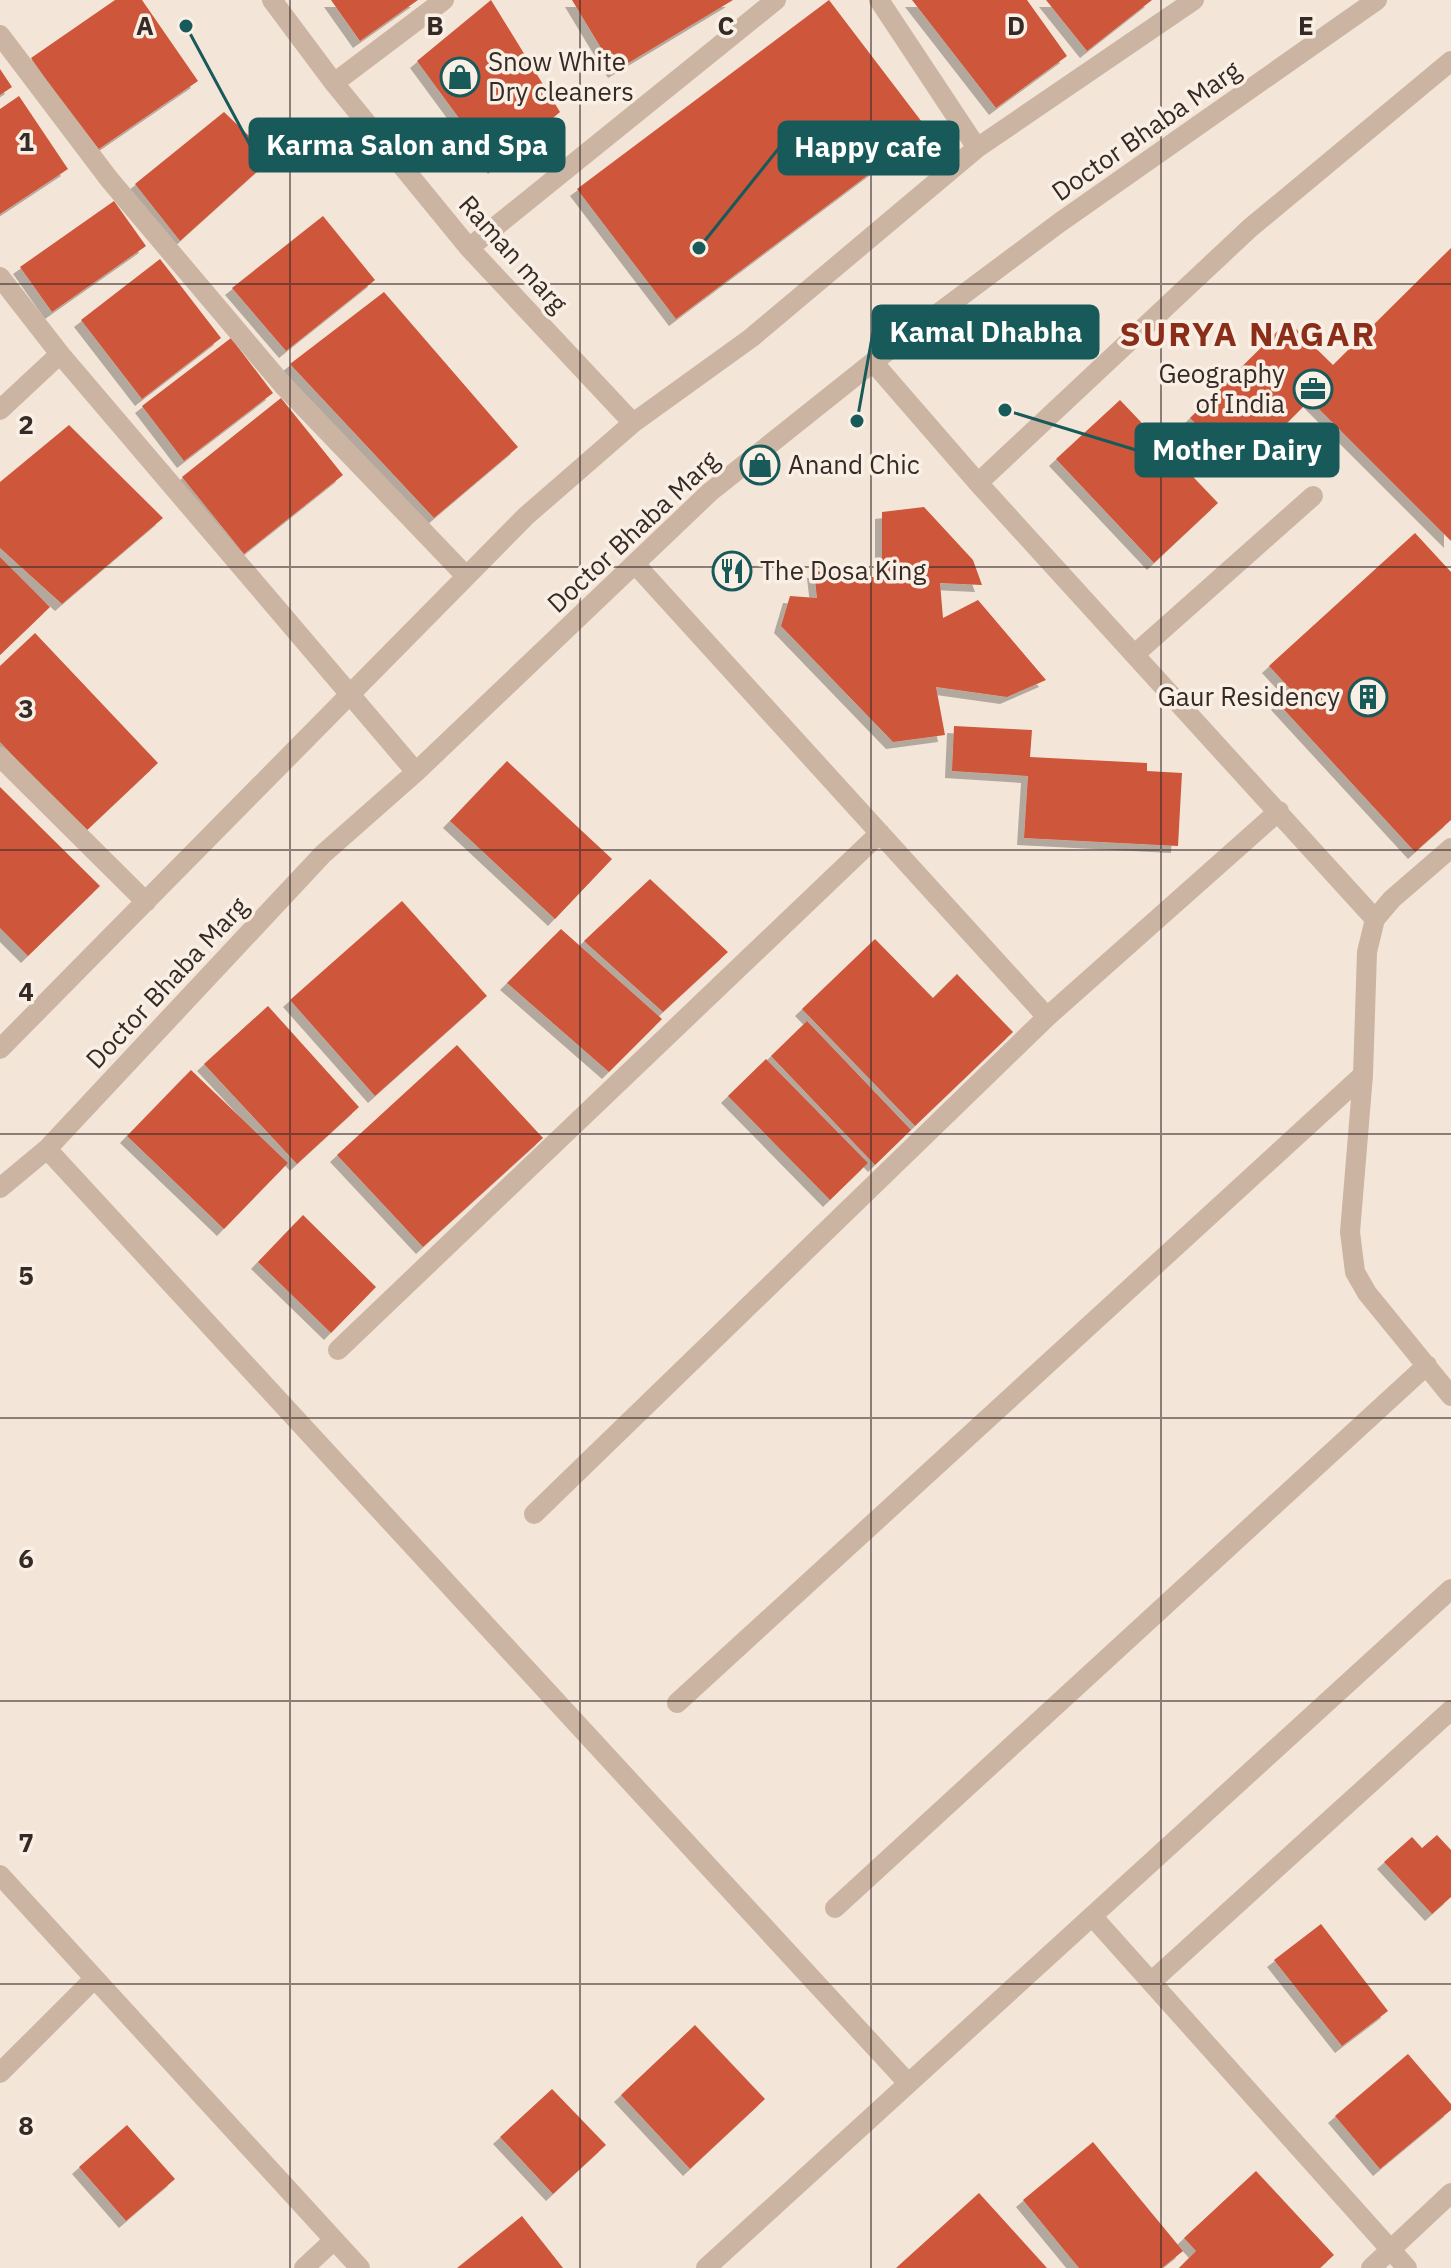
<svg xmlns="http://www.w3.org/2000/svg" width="1451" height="2268" font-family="'IBM Plex Sans',sans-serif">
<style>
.building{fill:#ce573a;filter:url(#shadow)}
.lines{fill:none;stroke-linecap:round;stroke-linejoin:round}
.minor{stroke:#ccb4a3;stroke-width:20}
.grid{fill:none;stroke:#362a26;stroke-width:2;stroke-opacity:0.55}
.labels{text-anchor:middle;stroke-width:7;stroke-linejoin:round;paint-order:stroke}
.poi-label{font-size:26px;fill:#362a26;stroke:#faefe4;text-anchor:start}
.street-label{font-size:26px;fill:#362a26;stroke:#faefe4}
.district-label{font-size:34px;font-weight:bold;letter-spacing:2px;fill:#8a2e19;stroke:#faefe4}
.grid-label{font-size:26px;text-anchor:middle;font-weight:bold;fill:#362a26;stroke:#faefe4;stroke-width:7;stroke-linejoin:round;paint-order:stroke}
.leader{fill:none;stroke:#18595a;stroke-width:3}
.callout-dot{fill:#18595a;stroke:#faefe4;stroke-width:3}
.callout{fill:#18595a;stroke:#18595a;stroke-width:3}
.callout-label{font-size:28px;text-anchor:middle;font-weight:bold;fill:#fff}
</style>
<defs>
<filter id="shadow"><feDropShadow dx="-7" dy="7" stdDeviation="0" flood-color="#0004"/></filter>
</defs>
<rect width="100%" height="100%" fill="#f3e5d8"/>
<path class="building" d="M115,0h27l56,81 -102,70 -65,-93z
M331,0h87l-58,41z
M491,0l69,112 -65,55 -78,-106z
M572,0h161l-118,71z
M829,0l99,130 -252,189 -99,-130z
M912,0h115l40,56 -71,52z
M1046,0h106l-65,51z
M0,69l12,18 -12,8z
M19,96l49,73 -68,45v-105z
M224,112l48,46 -92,83 -45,-57z
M114,201l32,45 -94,66 -32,-45z
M323,216l52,64 -89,71 -54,-63z
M1451,248v293l-141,-141 -69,69 -51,-51 98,-97 45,44z
M160,259l61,79 -79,61 -61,-79z
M384,292l134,155 -84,71 -144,-154z
M231,338l42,55 -89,68 -42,-55z
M281,398l62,77 -99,79 -62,-77z
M1120,400l98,103 -64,60 -98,-104z
M69,425l94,93 -101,86 -62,-56v-66z
M924,507l49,53 9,25 -42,-2 3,35 35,-18 68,80 -39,17 -71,-10 9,48 -52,7 -112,-116 9,-30 27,2 -3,-27 68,7v-66z
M1415,533l36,39v248l-36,32 -137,-149 14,-12 -23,-25z
M0,557l50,50 -50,48z
M35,633l123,130 -73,69 -85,-90v-76z
M954,726l78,4 -2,27 117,6v8l35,2 -4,73 -154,-8 4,-62 -76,-5z
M507,761l105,98 -57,60 -105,-98z
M0,787l100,99 -72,70 -28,-28z
M650,879l78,73 -65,60 -79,-71z
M402,901l85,95 -112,100 -85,-96z
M561,929l101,90 -53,53 -102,-89z
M875,939l58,59 24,-24 56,58 -98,94 -113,-117z
M268,1006l91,101 -62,57 -93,-100z
M807,1021l104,109 -36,35 -104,-109z
M457,1045l86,93 -120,109 -86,-92z
M766,1059l102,104 -38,37 -102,-104z
M191,1070l97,93 -64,66 -97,-93z
M303,1215l73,72 -45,46 -73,-71z
M1437,1835l14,15v47l-19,17 -48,-52 28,-25 10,11z
M1321,1924l67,87 -46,35 -68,-86z
M695,2025l70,74 -75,70 -69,-74z
M1408,2054l43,50v6l-71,59 -45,-53z
M552,2089l54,56 -53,49 -53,-57z
M127,2125l48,54 -49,42 -47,-54z
M1093,2142l90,109 -21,17h-83l-56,-68z
M1256,2171l78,84 -14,13h-141l17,-17 -12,-13z
M979,2193l68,75h-151z
M522,2216l41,52h-106z"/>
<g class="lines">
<path class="minor" d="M272,0l62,83 135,165 164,175
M879,0l98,148
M0,35l109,144 174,206 183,191
M334,83l110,-83
M469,248l307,-248
M0,277l60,77 356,418
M873,362l105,121 397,436
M0,410l60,-56
M978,483l272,-255 201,-167
M636,565l411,452
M1135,654l178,-158
M0,757l146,145
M1451,848l-59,51 -17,20 -8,33 -4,123 -13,157 5,40 12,21 84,103
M0,1049l526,-533 107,-93 118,-85 226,-190 217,-148
M47,1149l861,934
M0,1188l47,-39 276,-295 93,-82 294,-280 163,-130 186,-139 318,-223
M338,1350l542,-517
M534,1514l513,-497 232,-206
M677,1703l686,-628
M0,1875l360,393
M835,1908l592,-543
M1092,1916l315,352
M1151,1982l300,-272
M0,2073l94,-94
M304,2268l30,-28
M706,2268l745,-679
M1371,2268l80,-75"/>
</g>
<path class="grid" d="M290,0v2268M580,0v2268M871,0v2268M1161,0v2268M0,284h1451M0,567h1451M0,850h1451M0,1134h1451M0,1418h1451M0,1701h1451M0,1984h1451"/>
<defs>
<g id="shop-ring" transform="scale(2)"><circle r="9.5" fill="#faefe4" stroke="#18595a" stroke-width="1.5"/><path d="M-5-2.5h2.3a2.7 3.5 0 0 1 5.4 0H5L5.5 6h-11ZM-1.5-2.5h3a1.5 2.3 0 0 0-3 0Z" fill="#18595a"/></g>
<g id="office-ring" transform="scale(2)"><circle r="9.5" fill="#faefe4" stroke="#18595a" stroke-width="1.5"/><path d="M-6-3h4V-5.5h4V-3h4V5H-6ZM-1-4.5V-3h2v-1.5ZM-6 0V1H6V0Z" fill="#18595a"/></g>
<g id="restaurant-ring" transform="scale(2)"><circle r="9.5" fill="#faefe4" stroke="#18595a" stroke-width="1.5"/><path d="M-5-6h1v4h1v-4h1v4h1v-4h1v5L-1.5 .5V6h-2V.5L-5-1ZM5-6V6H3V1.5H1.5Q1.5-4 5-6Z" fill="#18595a"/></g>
<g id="building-ring" transform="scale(2)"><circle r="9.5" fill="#faefe4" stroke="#18595a" stroke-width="1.5"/><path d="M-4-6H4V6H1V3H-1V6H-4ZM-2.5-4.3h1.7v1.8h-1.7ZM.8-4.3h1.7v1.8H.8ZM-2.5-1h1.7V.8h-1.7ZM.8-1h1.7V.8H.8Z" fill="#18595a"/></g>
</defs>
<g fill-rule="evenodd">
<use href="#shop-ring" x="460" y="77"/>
<use href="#office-ring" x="1313" y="389"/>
<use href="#shop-ring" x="760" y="465"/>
<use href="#restaurant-ring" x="732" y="571"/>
<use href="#building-ring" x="1368" y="697"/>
</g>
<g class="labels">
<g class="poi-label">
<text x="488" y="71">Snow White<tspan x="488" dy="30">Dry cleaners</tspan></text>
<text x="1285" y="383" text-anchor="end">Geography<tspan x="1285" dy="30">of India</tspan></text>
<text x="788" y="474">Anand Chic</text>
<text x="760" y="580">The Dosa King</text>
<text x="1340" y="706" text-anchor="end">Gaur Residency</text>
</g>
<g class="street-label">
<text transform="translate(1146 131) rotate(-35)" y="9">Doctor Bhaba Marg</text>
<text transform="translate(513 254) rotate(48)" y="9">Raman marg</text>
<text transform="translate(633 532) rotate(-43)" y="9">Doctor Bhaba Marg</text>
<text transform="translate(167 983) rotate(-47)" y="9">Doctor Bhaba Marg</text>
</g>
<g class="district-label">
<text x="1248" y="346">SURYA NAGAR</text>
</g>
</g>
<g class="grid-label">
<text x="145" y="35">A</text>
<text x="435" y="35">B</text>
<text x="726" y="35">C</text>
<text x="1016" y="35">D</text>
<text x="1306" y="35">E</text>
<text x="26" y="151">1</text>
<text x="26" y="434">2</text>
<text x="26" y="718">3</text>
<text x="26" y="1001">4</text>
<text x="26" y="1285">5</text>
<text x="26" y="1568">6</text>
<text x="26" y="1852">7</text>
<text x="26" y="2135">8</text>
</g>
<path class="leader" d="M186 26L250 145M699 248L779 148M857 421L873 332M1005 410L1136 450"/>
<g class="callout-dot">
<circle cx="186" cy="26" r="8"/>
<circle cx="699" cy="248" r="8"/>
<circle cx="857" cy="421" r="8"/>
<circle cx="1005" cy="410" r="8"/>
</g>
<g class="callout">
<rect x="250" y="119" width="314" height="52" rx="8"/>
<rect x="779" y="122" width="179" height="52" rx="8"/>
<rect x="873" y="306" width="225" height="52" rx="8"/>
<rect x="1136" y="424" width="202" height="52" rx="8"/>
</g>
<g class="callout-label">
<text x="407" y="155">Karma Salon and Spa</text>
<text x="868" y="157">Happy cafe</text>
<text x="986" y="342">Kamal Dhabha</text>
<text x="1237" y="460">Mother Dairy</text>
</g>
</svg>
